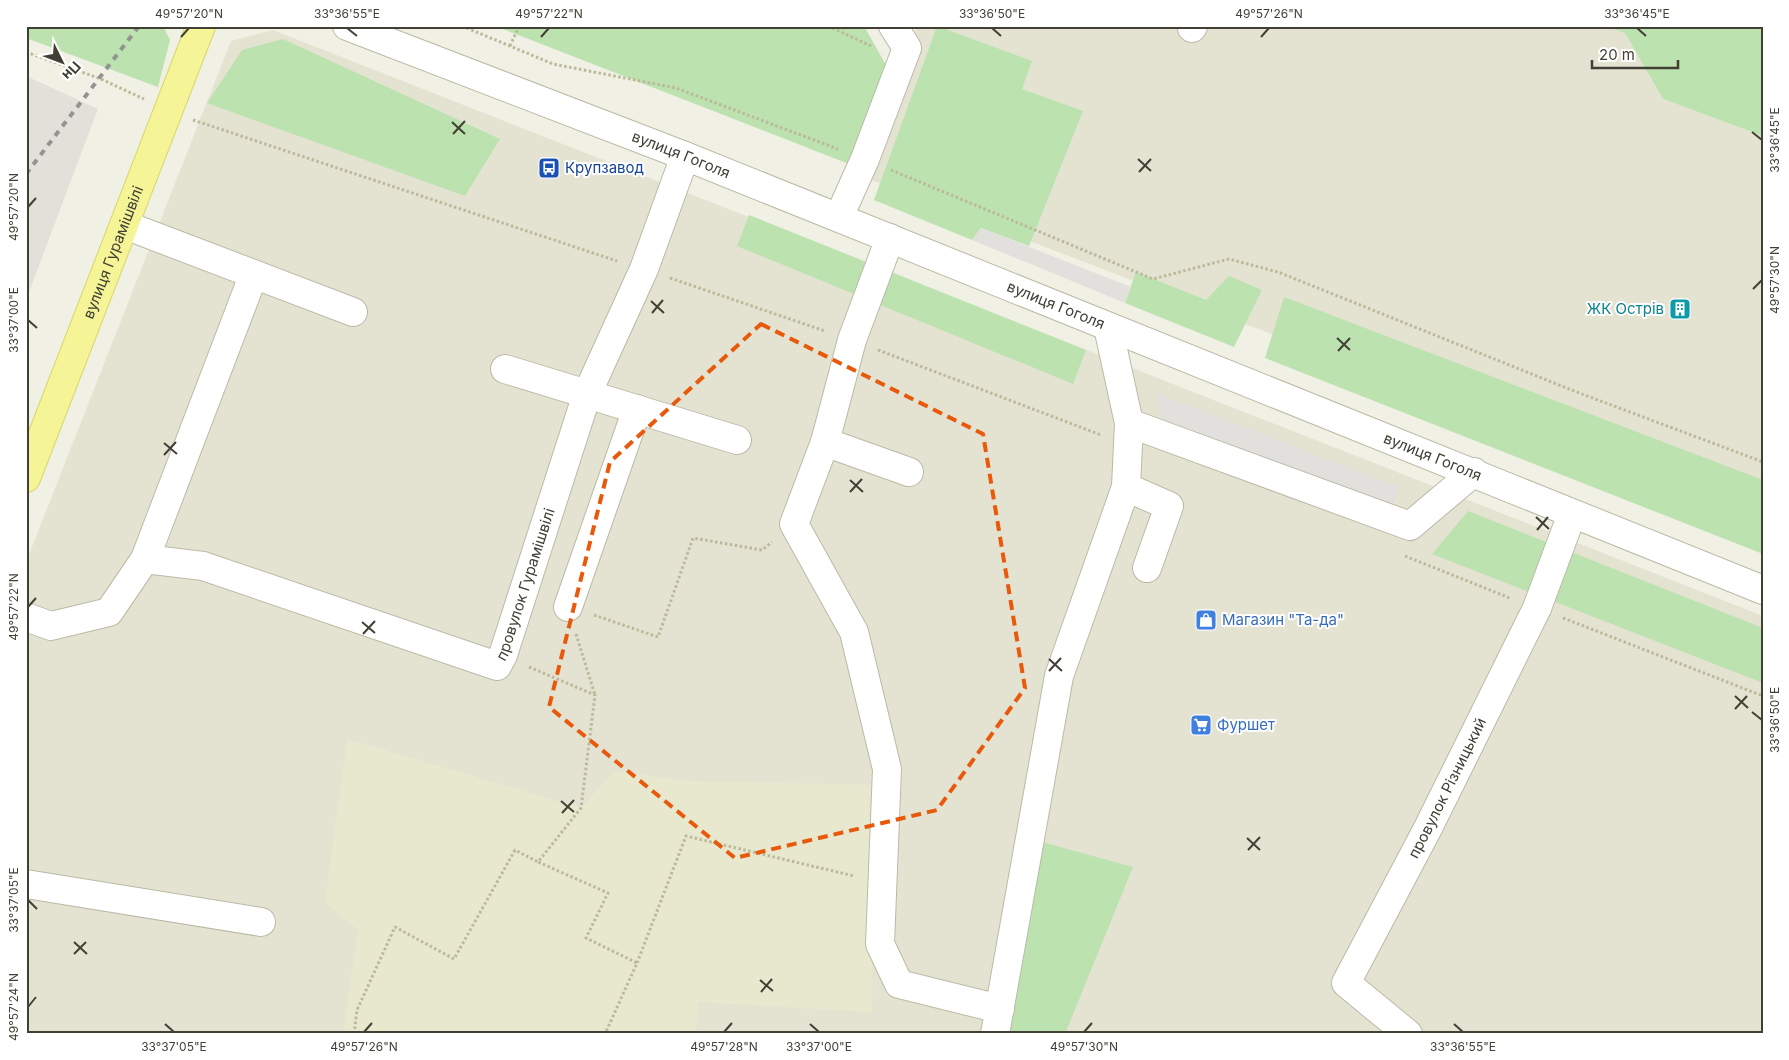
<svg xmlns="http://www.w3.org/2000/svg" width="1789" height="1060" font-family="Inter,sans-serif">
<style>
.residential{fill:#e4e3d2}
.industrial{fill:#e2e1d9}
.education{fill:#e8e8cf}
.green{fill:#bce2af}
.parking{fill:#e1e0dc}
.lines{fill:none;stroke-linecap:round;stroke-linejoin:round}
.minor-casing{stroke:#bbbaa7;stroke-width:30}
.major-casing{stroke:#d8d769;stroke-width:30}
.path{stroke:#bbb99a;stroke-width:3;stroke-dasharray:2.5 2.5;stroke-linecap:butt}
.minor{stroke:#fff;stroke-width:28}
.major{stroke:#f5f598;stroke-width:28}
.rail{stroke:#939393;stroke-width:4;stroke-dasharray:6 6;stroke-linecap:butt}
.marked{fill:none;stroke:#e8590c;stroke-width:4;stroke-dasharray:10 6;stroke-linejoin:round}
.ticks{fill:none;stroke:#424034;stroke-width:2}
.labels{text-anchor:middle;stroke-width:4;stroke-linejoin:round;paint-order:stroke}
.street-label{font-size:15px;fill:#424034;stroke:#fff}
.transit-label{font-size:15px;fill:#164399;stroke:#fff;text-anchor:start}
.culture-label{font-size:15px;fill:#0d838f;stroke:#fff;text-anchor:end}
.shop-label{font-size:15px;fill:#366cbe;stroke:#fff;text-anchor:start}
.neatline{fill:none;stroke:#424034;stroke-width:2}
.ticks-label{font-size:12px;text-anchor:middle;fill:#424034}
</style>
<rect width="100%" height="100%" fill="#f0f0e4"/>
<path class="residential" d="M917,26h687l21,7 38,66 100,37v393l-242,-99 -655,-252z
M273,30l1490,586v418h-1737v-472l205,-521z"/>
<path class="industrial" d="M26,76l72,33 -72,191z"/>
<path class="education" d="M347,739l234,69 33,-37 74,10 185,4 -1,227 -174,-10 -2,32h-353l15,-104 -33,-28z"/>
<path class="green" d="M26,26h137l7,14 -12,47 -132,-49z
M495,26h369l27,48 -42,90z
M937,26l95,35 -10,28 61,22 -54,135 -48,-18 -9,12 -98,-40z
M1604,26h159v110l-100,-37 -38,-66z
M283,39l217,100 -35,57 -258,-93 35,-53z
M749,215l337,135 -13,34 -336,-138z
M1136,272l70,28 23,-24 33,14 -28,57 -109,-44z
M1284,297l479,183v74l-498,-196z
M1468,511l295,117v55l-331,-129z
M1042,842l91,25 -68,167h-56z"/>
<path class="parking" d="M981,228l150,59 -6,16 -153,-63z
M1156,393l243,94 -14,46 -218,-81z"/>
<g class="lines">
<g class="minor-casing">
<g id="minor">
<path id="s1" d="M347,26l338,130 1078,434"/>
<path d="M1192,28l1,-2"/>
<path d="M839,217l26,-58 42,-111 -14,-22"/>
<path d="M125,225l228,87"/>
<path d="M890,238l-38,102 -27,102 -31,82 60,108 33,137 -7,175 19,40 101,25"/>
<path d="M1108,327l21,96 281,103 64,-54"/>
<path d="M505,369l232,71"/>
<path d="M825,442l84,30"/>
<path d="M1126,487l43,19 -22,62"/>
<path d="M145,559l108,-283"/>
<path d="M568,607l69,-198"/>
<path id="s2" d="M26,617l25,9 58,-14 36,-53 58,7 294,100 6,-11 84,-261 57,-125 41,-113"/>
<path d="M26,884l235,38"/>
<path d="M995,1034l64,-358 67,-189 3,-64"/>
<path id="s3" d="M1408,1034l-62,-51 82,-155 109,-220 35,-94"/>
</g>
</g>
<g class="major-casing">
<g id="major">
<path id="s4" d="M26,478l175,-452"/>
</g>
</g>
<path class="path" d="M462,26l91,38 123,24 162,61
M828,26l43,20
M510,46l9,-20
M26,52l75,27 43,20
M193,120l424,141
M891,170l262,109 76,-20 49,13 296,119 189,71
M670,278l155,53
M878,350l223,85
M1405,556l105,42
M594,615l64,22 35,-99 69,12 10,-8
M1563,618l200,78
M576,634l19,61
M529,667l66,28 -14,113 -43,54 70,31 -22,45 51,25 -32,71
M637,963l49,-127 168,40
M354,1034l3,-24 38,-83 59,32 61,-109 23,12"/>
<use href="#minor" class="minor"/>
<use href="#major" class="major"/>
<path class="rail" d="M26,174l113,-148"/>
</g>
<path class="marked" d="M761,324l222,110 42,254 -88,122 -202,48 -186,-151 61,-245z"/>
<path class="ticks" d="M347,28l10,8M992,28l9,8M1637,28l9,8M181,37l8,-9M541,37l8,-9M1261,37l8,-9M452,122l13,12M1752,132l10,8M453,134l12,-13M1138,159l13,12M1139,172l12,-13M28,207l8,-9M1753,289l9,-9M651,301l13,12M652,313l11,-13M28,320l9,8M1337,338l13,12M1338,351l12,-13M164,443l13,11M164,455l12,-13M850,480l13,12M850,492l12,-13M1536,517l13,12M1537,530l11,-13M28,607l8,-9M362,622l13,11M363,634l12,-13M1049,659l13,12M1049,671l12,-13M1735,696l13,12M1735,709l12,-13M1752,712l10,8M561,801l13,11M562,813l12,-13M1247,838l13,12M1248,850l12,-13M28,900l9,9M74,942l13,12M74,954l12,-12M760,980l13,11M761,992l11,-13M28,1007l8,-10M165,1024l9,8M810,1024l9,8M1454,1024l9,8M364,1032l8,-9M724,1032l8,-9M1084,1032l8,-9"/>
<defs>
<g id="bus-square" transform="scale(1.125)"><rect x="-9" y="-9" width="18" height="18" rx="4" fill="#1a4fb4" stroke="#fff"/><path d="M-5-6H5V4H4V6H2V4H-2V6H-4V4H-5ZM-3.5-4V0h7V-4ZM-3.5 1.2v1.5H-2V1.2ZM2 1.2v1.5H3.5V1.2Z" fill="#fff"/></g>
<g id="building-square" transform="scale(1.125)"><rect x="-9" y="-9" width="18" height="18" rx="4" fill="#0f9aa8" stroke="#fff"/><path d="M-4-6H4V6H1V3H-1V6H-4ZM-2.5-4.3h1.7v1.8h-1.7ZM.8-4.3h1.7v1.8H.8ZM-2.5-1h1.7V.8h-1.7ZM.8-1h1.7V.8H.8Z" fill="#fff"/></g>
<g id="shop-square" transform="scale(1.125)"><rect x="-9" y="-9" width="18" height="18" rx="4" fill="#3f7fe0" stroke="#fff"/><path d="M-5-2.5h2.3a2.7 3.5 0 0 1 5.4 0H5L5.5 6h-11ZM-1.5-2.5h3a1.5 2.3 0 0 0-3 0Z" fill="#fff"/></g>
<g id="supermarket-square" transform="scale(1.125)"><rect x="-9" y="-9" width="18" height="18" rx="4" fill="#3f7fe0" stroke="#fff"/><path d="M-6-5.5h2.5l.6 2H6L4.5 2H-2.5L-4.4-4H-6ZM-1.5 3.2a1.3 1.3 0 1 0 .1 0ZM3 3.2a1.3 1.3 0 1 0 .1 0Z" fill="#fff"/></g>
</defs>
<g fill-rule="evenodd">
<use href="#bus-square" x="549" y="168"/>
<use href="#building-square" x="1680" y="309"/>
<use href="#shop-square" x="1206" y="620"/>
<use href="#supermarket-square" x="1201" y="725"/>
</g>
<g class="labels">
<g class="street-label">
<text dy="5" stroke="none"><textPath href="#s1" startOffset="358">вулиця Гоголя</textPath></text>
<text dy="5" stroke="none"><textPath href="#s4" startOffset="242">вулиця Гурамішвілі</textPath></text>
<text dy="5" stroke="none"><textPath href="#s1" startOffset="762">вулиця Гоголя</textPath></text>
<text dy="5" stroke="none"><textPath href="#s1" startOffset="1168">вулиця Гоголя</textPath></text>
<text dy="5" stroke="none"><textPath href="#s2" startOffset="606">провулок Гурамішвілі</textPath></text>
<text dy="5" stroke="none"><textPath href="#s3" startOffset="300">провулок Різницький</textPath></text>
</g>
<g class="transit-label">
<text x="565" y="173">Крупзавод</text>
</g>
<g class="culture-label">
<text x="1664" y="314">ЖК Острів</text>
</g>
<g class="shop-label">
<text x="1222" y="625">Магазин "Та-да"</text>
<text x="1217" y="730">Фуршет</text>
</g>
</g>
<rect width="1789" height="1060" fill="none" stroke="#ffffff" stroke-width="55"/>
<g transform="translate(62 62) rotate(132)" stroke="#ffffff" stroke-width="4" paint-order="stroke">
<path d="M0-4L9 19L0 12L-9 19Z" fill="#424034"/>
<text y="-8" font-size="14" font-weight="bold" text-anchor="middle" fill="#424034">Пн</text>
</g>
<path d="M1592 60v8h86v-8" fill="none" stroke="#424034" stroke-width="2.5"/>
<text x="1599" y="60" font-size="15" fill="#424034" stroke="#ffffff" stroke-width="4" paint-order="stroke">20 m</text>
<rect x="28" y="28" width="1734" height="1004" class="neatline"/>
<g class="ticks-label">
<text x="189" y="18">49°57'20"N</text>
<text x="347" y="18">33°36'55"E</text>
<text x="549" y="18">49°57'22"N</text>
<text x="992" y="18">33°36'50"E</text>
<text x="1269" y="18">49°57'26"N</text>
<text x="1637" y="18">33°36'45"E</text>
<text transform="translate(1775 140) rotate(-90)" y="4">33°36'45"E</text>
<text transform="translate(14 207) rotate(-90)" y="4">49°57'20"N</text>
<text transform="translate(1775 280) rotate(-90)" y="4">49°57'30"N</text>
<text transform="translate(14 320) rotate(-90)" y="4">33°37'00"E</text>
<text transform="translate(14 607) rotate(-90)" y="4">49°57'22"N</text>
<text transform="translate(1775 720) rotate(-90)" y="4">33°36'50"E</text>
<text transform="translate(14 900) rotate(-90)" y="4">33°37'05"E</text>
<text transform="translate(14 1007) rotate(-90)" y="4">49°57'24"N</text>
<text x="174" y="1051">33°37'05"E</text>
<text x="364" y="1051">49°57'26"N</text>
<text x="724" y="1051">49°57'28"N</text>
<text x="819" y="1051">33°37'00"E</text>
<text x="1084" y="1051">49°57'30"N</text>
<text x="1463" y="1051">33°36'55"E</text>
</g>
</svg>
